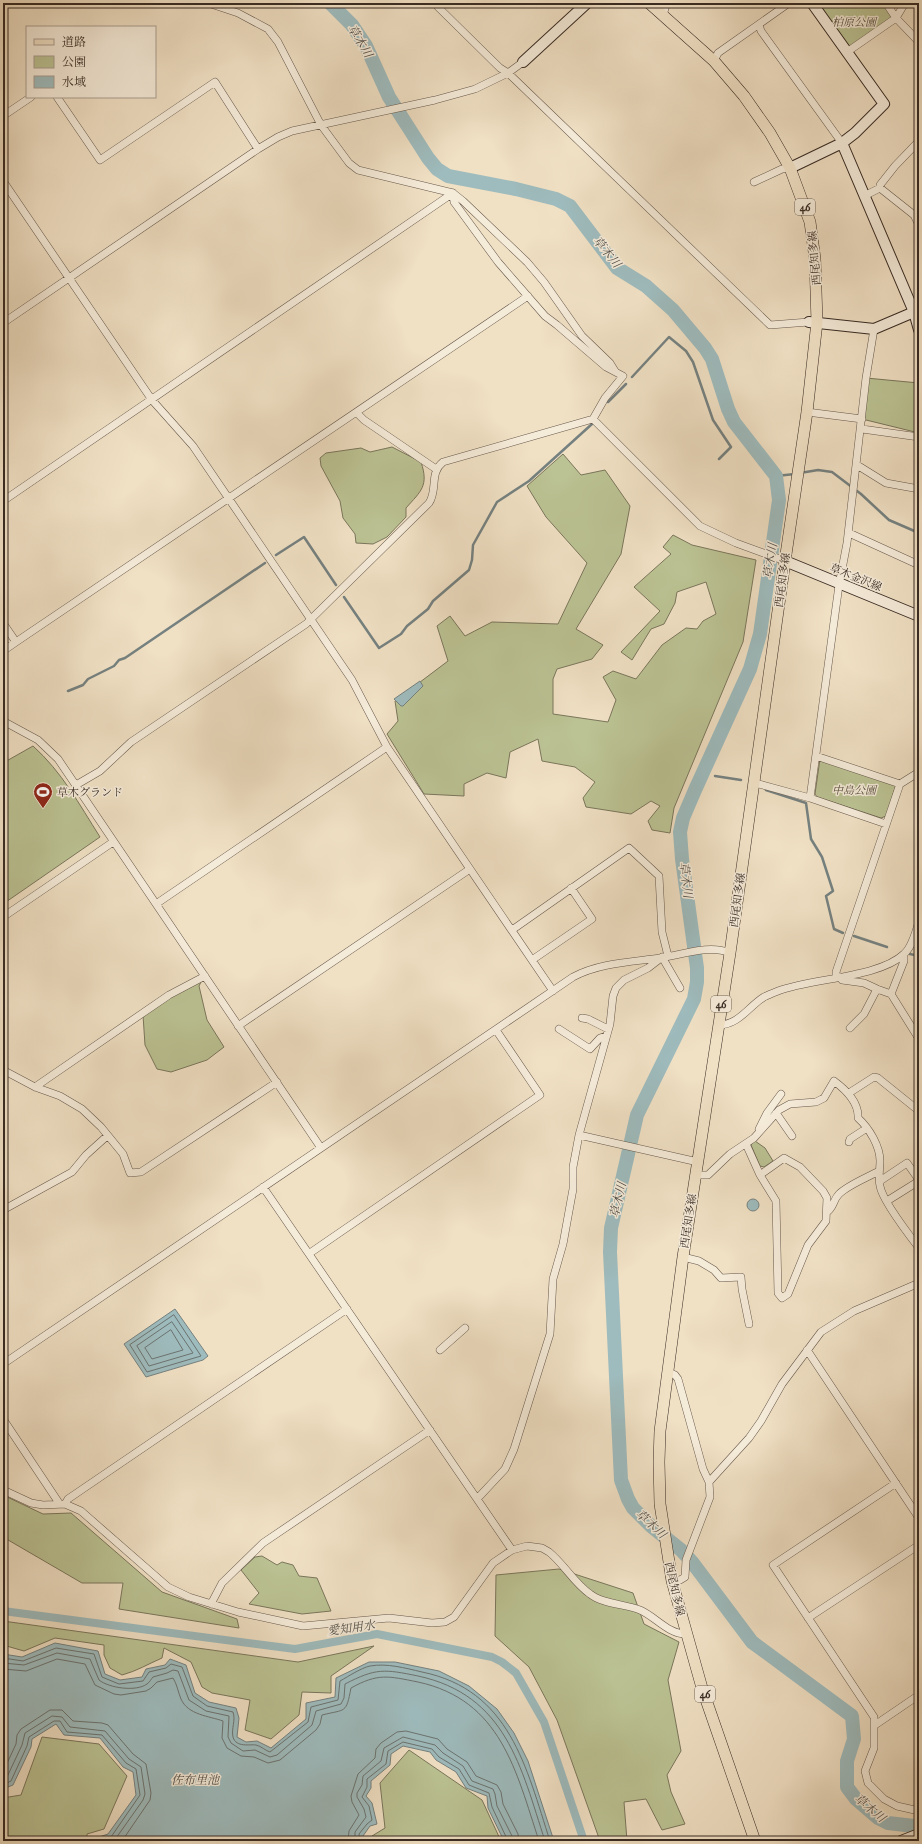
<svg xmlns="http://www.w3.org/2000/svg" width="922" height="1844" font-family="'IM FELL Great Primer','Noto Serif JP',serif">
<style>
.green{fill:#bbc293;stroke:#7a765c}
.water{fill:#9ebbbd;stroke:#758180}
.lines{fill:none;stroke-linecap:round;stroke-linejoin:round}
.shore{stroke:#6b7370;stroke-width:1}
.stream{stroke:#758180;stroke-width:2.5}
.canal{stroke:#9ebbbd;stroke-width:8}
.river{stroke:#9ebbbd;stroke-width:14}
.street-casing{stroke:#66584c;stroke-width:8}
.secondary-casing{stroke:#382b24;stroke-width:12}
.primary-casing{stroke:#382b24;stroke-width:12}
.street{stroke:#f5ebd9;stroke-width:7}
.secondary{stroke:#f5ebd9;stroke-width:10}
.primary{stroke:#f0e0c4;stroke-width:11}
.labels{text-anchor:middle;stroke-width:3;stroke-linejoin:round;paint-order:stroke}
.shield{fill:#f5ebd9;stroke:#71655a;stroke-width:1}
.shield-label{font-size:10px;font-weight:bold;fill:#382b24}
.park-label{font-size:11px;font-style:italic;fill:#595140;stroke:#f5ebd9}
.street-label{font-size:11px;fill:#382b24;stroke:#f5ebd9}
.poi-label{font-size:11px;fill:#382b24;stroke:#f5ebd9;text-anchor:start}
.water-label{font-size:12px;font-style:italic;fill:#524f4a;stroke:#f5ebd9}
</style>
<rect width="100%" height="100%" fill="#f0e0c4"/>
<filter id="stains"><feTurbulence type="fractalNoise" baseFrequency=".005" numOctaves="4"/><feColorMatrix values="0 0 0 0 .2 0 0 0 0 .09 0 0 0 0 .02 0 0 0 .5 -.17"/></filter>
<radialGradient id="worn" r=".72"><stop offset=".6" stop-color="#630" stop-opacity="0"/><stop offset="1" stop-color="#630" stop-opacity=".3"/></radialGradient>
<path class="green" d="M816,3h67l10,15 -43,30z
M866,378l53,5v50l-57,-14z
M392,447l29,15c8,24 0,29 -15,46v9l-19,20 -14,7 -17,-1 -1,-9 -12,-16 -3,-17 -19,-35 -1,-8 6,-5 35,-5 9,4z
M563,454l18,21 24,-5 25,36 -9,48 -45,75 27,16 -11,14 -35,10 -4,10v35l55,8 8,-22 -13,-23 10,-6 23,8 26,-34 24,-17 11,1 6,-8 13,-7 -10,-32 -29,10 -2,11 -11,21 -13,5 -19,31 -11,-8 39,-41 -26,-24 37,-33 -8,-7 10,-12 19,10 64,15 -13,82 -69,166 -4,25 -18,-3 -4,-9 12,-15 -9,-5 -20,13 -45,-7 -3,-9 12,-16 -20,-15 -33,-6 -4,-22 -28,13 -4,26 -19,-5 -23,11v12l-40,-2 -37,-60 11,-13 -3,-20 53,-40 -11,-35 13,-10 15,20 27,-14 66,2 29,-61 -41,-46 -19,-31z
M33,746c29,26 46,58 67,91l-97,67v-141z
M820,759l76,26 -10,31 -5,2 -64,-21 -2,-3z
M197,981l4,1 -2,4 8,34 17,27 -17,13 -36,12 -14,-3 -12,-24 -2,-30z
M755,1141l10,7 8,13 -9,6 -4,-1 -9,-21z
M3,1495l40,19 28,-1 91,79 75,27 2,9 -120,-19 4,-26h-41l-79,-46z
M262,1556l15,9 5,-3 11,3 6,11 18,2 14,33 -29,3 -53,-10 10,-11 -18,-23 14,-13z
M559,1569l74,24 11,31 35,18 -11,38 13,71 -14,24 4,17 14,32 -23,6 -16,-31 -22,3 3,39h-27l-43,-121 -28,-53 -34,-31 1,-61z
M3,1621l295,41 76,-16 -43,30v17l-29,-1 -3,23 -28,24 -26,-9 5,-30 -38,-7 -10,-6 -11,-25 -27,-14 -2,10c-14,6 -25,13 -40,17l-12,-7 -6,-13v-10l-49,-7 -31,13 -21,-6z
M42,1737l57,7 28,32 -23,53 -17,5v7h-84v-43l18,-3z
M409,1750l73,50 19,41h-127l-2,-5 13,-8 -5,-45z"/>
<path class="water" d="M420,681l3,5 -20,20h-2l-7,-7z
M747 1205a6 6 0 1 1 12 0a6 6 0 1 1-12 0Z
M175,1309l33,47 -5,4 -57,17 -22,-33z
M55,1643l43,8 7,23 15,6 22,-3 4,-8 19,-4 5,-6 16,6 9,28 14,9 27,6 3,10 -2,19 9,5 11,-1 14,7 35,-29v-16l29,-6 1,-19 33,-16h26l44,9 30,15 28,23 17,24 14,28 26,80h-50l-16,-33 -1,-12 -21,-8 -10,-16 -20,-12 -6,-8 -27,-6 -12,8 -1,11 -19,16v7l-5,8 6,7 5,21 -7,2 -7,10 1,5h-271v-2l15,-5 28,-39 -3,-23 -10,-5 -23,-29 -36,-3 -8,-11 -24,15 -1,8 -18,38 -10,4v-135l19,3z"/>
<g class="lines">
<path class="shore" d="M174,1315l27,41 -54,16 -17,-27z
M172,1322l21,31 -44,13 -12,-20z
M171,1330l12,20 -31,9 -7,-11z
M3,1658l20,3 33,-13 38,6 8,23 17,7 24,-3 6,-9 17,-4 5,-4 11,3 11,29 14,10 26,6c3,8 -2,17 0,25 3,11 17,7 23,8 5,1 10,6 14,7l38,-30 3,-15 27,-7 2,-19c9,-5 21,-13 30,-15 17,-3 35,2 52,6 88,18 104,95 128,169
M3,1663l21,2 33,-12 33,6 9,21c10,8 37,12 48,4 3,-2 4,-5 6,-7l14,-4 6,-3 5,1 11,29 17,11 23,5 -1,21 3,6 12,8 12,-1 15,7 7,-2 35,-30 4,-14 25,-7 3,-6 1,-14c31,-16 39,-15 73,-8 88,19 103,91 127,165
M3,1669l23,2 31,-12 28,5 10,21 19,9 7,1 25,-4 5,-3 6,-6 16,-4c4,6 5,14 8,21 7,16 28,17 42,22l-1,17 5,10 14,8 13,1 14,6 12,-3 36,-30 4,-6 2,-9c24,-6 24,-1 29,-27 27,-15 37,-12 67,-6 83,18 98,89 121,159
M3,1772l13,-28 1,-9 4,-6 29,-19h12l11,11 29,2 6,2 25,29 13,10 5,29 -1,7 -28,41
M3,1779l4,-2 15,-32 3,-12 27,-17 10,1 8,10 35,4 24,28 12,8 4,27 -2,6 -29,41
M3,1785l8,-4 16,-35 2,-9 25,-16h6l7,11 35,3 24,28 10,6 4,26 -29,42 -11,4
M348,1841l1,-10 10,-16 -7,-13 -1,-6 7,-22 17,-16 1,-9 5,-6 16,-11 9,-1 32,8 9,10 20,13 9,14 21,9 4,7 2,12 15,30 1,7
M355,1841v-9l11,-15 -2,-8 -7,-12v-4l5,-8 1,-9 18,-15 3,-13 19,-11 32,8 8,8 20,13 9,15 21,8 2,5 2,12 15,30 1,5
M360,1841l-1,-7 8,-10 5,-4 -3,-14 -7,-9 5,-10v-8l19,-15 2,-13 15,-9 29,7 7,8 20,12 10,16 20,8 3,14 16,34"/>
<path class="stream" d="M632,377l37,-40 17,14 7,11 20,58 18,27 -12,12
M608,402l18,-18
M800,473l18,-3 14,2 29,22 28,26 30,13
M776,476l19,-2
M276,555l28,-18 32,48
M344,597l35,51 22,-14 6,-8 21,-17 5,-8 36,-31 3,-10 1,-15 24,-43 32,-21 63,-57
M68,691l15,-6 5,-6 26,-13 5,-6 6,-2 140,-95
M715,776l26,4
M766,790l40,13 5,36 11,18 11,34 -7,5 8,33 9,4
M854,936l33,11
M910,954l9,2"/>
<path class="canal" d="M3,1611l292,38 82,-15 115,23 10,5 14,11 28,49 40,119"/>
<path class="river" d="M330,3l22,22 14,21 23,51 39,61 9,11 11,7 68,13 40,10 14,7 47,62 29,18 27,24 32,38 7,11 16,50 6,13 42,54 3,24 -19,134 -10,35 -55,121 -12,28 -3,14 2,27 15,109v14l-3,17 -57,116 -26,113 -1,24 11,228 7,19 5,9 18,18 30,24 11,12 60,80 100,74 2,23 -7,22v26l9,12 22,19 10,5 26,3"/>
<g class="street-casing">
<path id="street" d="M208,3l30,10 30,16 10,13 43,83 28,38 9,7 95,23 10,8 64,61 17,20 38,54 28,27 5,8
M436,3l2,4 62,61 8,5 262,252 39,-3
M905,3l-9,15 23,24
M663,15l3,-10 3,-2
M759,25l2,6 81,112
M847,52l49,-34 -10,-15
M714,61l4,-8 71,-50
M57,97l43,63 115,-78 43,67
M3,116l28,-19
M3,181l149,219 41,46 159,234 35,67 166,244
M754,182l28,-13 8,-1
M880,188l34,27 5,10
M864,196l16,-8v-3l15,-19 24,-25
M3,323l255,-174 20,-12 14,-6 143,-31 40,-11 33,-16 15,-11
M807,412l55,7
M357,413l7,7 72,49
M593,419l107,107 36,17 49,18
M862,429l57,8
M857,465l29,18 33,6
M3,501l450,-308
M849,533l70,32
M3,623l13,19 512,-346
M3,651l13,-9
M3,721l35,19 20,19 263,389
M816,756l84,28
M755,783l55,15 76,26
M76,785l24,-14 31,-29 175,-118 123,-121c9,-13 0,-30 14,-41l150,-43 12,-21 18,-22 -17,-9 -49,-42 -12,-9 -47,-54 -44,-60 -1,-9
M810,798l29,-213 8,-42 19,-165 8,-49
M156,904l231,-157
M3,917l110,-75
M512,930l117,-82 30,28 3,56 6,24
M662,957l18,31
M532,960l60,-41 -21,-31
M840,977l2,3 22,3 13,6
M836,978v-6l64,-188 19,-12
M891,994l13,-33v-7
M582,1018l6,1 20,10
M718,1025c21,0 30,-18 46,-28 4,-2 9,-4 14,-6 33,-13 101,-13 126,-37 8,-7 12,-22 15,-33
M238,1026l232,-157
M850,1028l14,-14 13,-25 14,5 28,45
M559,1029l31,20 10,-11 6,-2
M3,1070l32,17 25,9 22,13 19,18 22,27 7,19 11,-1 136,-90
M35,1087l134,-92 36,-19
M849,1093l25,-16 4,1 41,33
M776,1113l16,23
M759,1129l8,-16 14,-19
M579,1135l119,27
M849,1142l1,-3 17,-11
M746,1144l14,31 16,26 2,92 4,5 6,-4 20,-49 18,-24 1,-23 -4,-7 -23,-24 -16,-9 -24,17
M696,1175h12l22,-21 24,-16 25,-28 11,-6 26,-2 8,-4 10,-17c12,9 25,21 24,37 11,10 22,28 22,43 0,8 -2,17 0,25 2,14 29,49 39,62
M880,1181l27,-18 12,17
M263,1187l249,363
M887,1201l32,-20
M3,1210l69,-38 14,-17 21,-19
M827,1212c7,-5 6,-12 12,-18 9,-9 29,-17 40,-23
M310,1253l230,-158 -44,-65
M683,1257l16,4 15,9 7,8 20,-1 1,12 7,35
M440,1350l25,-22
M807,1350l112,168
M3,1364l570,-387c26,-14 58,-15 87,-19 22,-3 49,-14 70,-5
M668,1372l7,3 3,4 25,90 6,13
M3,1419l56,84
M896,1483l-123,82 101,152v31l-9,23 3,12 16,16 13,7 22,5
M3,1490l28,13 12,2 22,-1 16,7 87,76 21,10 49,15 65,14 86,-8 43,5 13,-1 9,-5 39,-54 19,-13 15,-4 15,2 7,4c15,12 25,31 41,42 13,10 34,10 50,16 16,7 28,24 46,24
M477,1499l28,-30 9,-20 36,-115 3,-55 10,-35 10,-55v-22l6,-32 31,-111 3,-28 3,-8 8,-8 24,-12 13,-10
M65,1504l3,-5 279,-190
M672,1581l8,-1 5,-3 1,-17 24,-63 -1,-15 40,-44 12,-17 21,-37 39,-52 33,-21 65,-28
M211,1604l11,-21 41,-40 167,-113
M808,1618l111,-73
M875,1725l44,-30"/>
</g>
<g class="secondary-casing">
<path id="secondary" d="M523,62l64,-59
M842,143l72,169 5,18
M790,168l52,-25 13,-10 29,-29 -72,-101
M809,322l65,7 40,-17
M785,561l134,55
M901,1841l18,-7"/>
</g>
<g class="primary-casing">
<path id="primary" d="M649,3l65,58 30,35 26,37 20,35 20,54 5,37 2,63 -10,90 -22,149 -55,392 -47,304 -23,174 -1,31 1,42 12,77 30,107 53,153"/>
</g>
<use href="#street" class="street"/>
<use href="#secondary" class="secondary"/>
<use href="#primary" class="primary"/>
</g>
<defs>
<g id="stadium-pin" transform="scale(1)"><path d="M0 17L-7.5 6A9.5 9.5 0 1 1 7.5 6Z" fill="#8f2418" stroke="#f5ebd9"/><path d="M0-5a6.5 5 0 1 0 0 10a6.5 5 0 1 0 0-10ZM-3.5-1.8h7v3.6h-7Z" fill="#fff"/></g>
</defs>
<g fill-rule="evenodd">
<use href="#stadium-pin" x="43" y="792"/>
</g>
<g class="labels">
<g class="shield">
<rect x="795" y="199" width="20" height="16" rx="3"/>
<rect x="711" y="996" width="20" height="16" rx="3"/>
<rect x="695" y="1686" width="20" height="16" rx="3"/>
</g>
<g class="shield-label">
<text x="805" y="211">46</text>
<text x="721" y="1008">46</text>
<text x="705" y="1698">46</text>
</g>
<g class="park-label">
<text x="854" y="26">柏原公園</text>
<text x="854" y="794">中島公園</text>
</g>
<g class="street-label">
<text transform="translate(814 258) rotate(-95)" y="4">西尾知多線</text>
<text transform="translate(856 577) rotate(22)" y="4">草木金沢線</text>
<text transform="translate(782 580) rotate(-82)" y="4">西尾知多線</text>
<text transform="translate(737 900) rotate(-82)" y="4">西尾知多線</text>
<text transform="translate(688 1221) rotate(-81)" y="4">西尾知多線</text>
<text transform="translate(675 1589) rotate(77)" y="4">西尾知多線</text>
</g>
<g class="poi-label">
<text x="57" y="796">草木グランド</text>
</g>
<g class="water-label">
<text transform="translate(360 41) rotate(59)" y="4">草木川</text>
<text transform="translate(607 252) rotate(51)" y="4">草木川</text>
<text transform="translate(770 561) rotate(-81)" y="4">草木川</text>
<text transform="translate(686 880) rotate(83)" y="4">草木川</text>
<text transform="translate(618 1200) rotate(-77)" y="4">草木川</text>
<text transform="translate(651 1524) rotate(43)" y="4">草木川</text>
<text transform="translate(351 1628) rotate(-8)" y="4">愛知用水</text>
<text x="195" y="1784">佐布里池</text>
<text transform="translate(870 1808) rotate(40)" y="4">草木川</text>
</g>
</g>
<rect width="922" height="1844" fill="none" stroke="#f0e0c4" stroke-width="16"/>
<rect x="4" y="4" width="914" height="1836" fill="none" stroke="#382b24" stroke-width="2"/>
<rect x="8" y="8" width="906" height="1828" fill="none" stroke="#382b24"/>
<rect x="26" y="26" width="130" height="72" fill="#f5ebd9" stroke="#a99e91"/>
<rect x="34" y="39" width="20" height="6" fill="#f0e0c4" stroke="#a99e91"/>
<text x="62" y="46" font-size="12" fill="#382b24">道路</text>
<rect x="34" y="56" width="20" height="12" fill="#bbc293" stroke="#a99e91"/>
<text x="62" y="66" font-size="12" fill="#382b24">公園</text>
<rect x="34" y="76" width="20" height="12" fill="#9ebbbd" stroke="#a99e91"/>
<text x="62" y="86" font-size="12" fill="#382b24">水域</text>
<rect width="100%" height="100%" filter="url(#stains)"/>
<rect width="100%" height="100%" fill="url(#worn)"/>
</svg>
